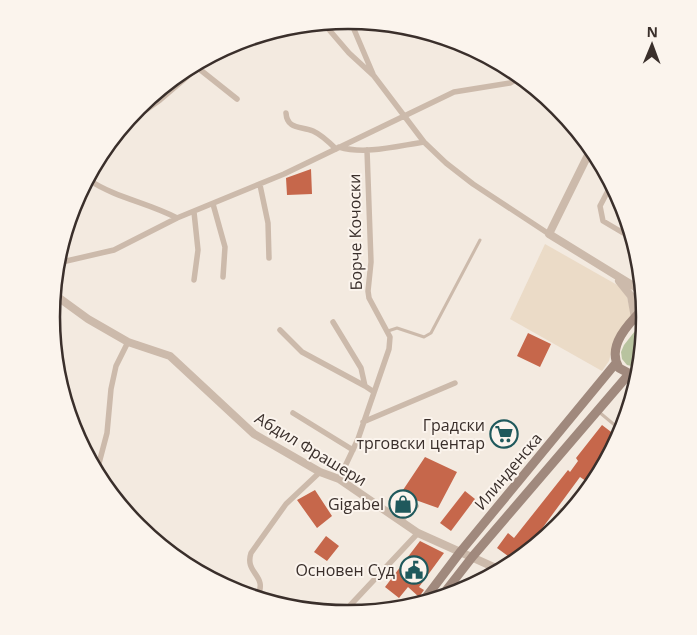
<svg xmlns="http://www.w3.org/2000/svg" width="697" height="635" font-family="'Open Sans',sans-serif">
<style>
.green{fill:#b8c39f}
.plaza{fill:#ebdbc7}
.building{fill:#c6674b}
.lines{fill:none;stroke-linecap:round;stroke-linejoin:round}
.service{stroke:#ccbaab;stroke-width:3}
.minor{stroke:#ccbaab;stroke-width:5.5}
.tertiary{stroke:#ccbaab;stroke-width:8}
.secondary{stroke:#a0897d;stroke-width:9}
.labels{text-anchor:middle;stroke-width:4;stroke-linejoin:round;paint-order:stroke}
.street-label{font-size:16px;fill:#3a2f2b;stroke:#fbf4ed}
.poi-label{font-size:16px;fill:#3a2f2b;stroke:#fbf4ed;text-anchor:end}
.rim{fill:none;stroke:#3a2f2b;stroke-width:2.5}
</style>
<rect width="100%" height="100%" fill="#f3eae0"/>
<path class="green" d="M646,317l-10,50 -9,-2 -5,-6 -1,-7 3,-7z"/>
<path class="plaza" d="M545,244l74,42 8,11 4,18 -4,10 -13,15 -5,21 -7,10 -92,-52z"/>
<path class="building" d="M311,169l1,25 -25,1 -1,-17z
M528,333l23,11 -11,23 -23,-11z
M602,425l17,13 -30,45 -9,-6 -53,72 -15,10 -15,-11 11,-15 6,5 54,-68 2,2 8,-11 -2,-3z
M425,457l32,15 -19,36 -28,-10 -10,11 -7,-4z
M315,490l17,26 -15,12 -20,-28z
M465,491l10,8 -24,32 -11,-8z
M326,536l13,10 -12,15 -13,-9z
M420,541l24,12 -25,34 5,3 -5,7 -11,-10 -9,11 -14,-11z"/>
<g class="lines">
<path class="service" d="M388,331l9,-3 27,9 7,-4 49,-93
M599,412l24,20"/>
<path class="minor" d="M350,20l23,54
M325,25l24,28 25,23 50,66 22,21 27,21 76,50
M218,54l39,-16
M198,68l39,31
M286,113c1,17 16,13 27,18 9,4 16,11 23,18
M129,122l31,-22 41,-35
M339,147c26,8 58,-1 85,-5
M89,180c27,18 60,23 88,38
M260,185l8,38 1,35
M611,185l-11,21 3,15 27,16
M213,204l12,43 -2,30
M194,212l4,38 -4,30
M62,262l52,-12 63,-32 107,-44 170,-82 56,-9 7,-4
M333,322l28,46 4,18 9,6
M280,330l22,22 63,34
M293,413l60,37
M363,422l92,-39
M98,467l9,-34 4,-44 5,-23 12,-24
M339,479l19,-40 31,-90 1,-12 -21,-39 -1,-7 3,-29 -4,-112
M401,520l15,-14
M544,538l18,-27 6,4
M257,597c12,-22 -13,-23 -6,-44l35,-49 34,-32
M342,614l76,-81"/>
<path class="tertiary" d="M589,153l-40,81 91,56
M619,281l12,15 4,22
M55,295l33,24 40,23 42,14 84,78 66,38 19,7 79,54 80,36"/>
<path class="secondary" d="M634,376l-15,-8c-13,-22 10,-45 25,-60
M441,597l32,-41 156,-182
M424,600l37,-49 155,-188"/>
</g>
<defs>
<g id="supermarket-ring" transform="scale(1.4375)"><circle r="9.5" fill="#fbf4ed" stroke="#1f595c" stroke-width="1.5"/><path d="M-6-5.5h2.5l.6 2H6L4.5 2H-2.5L-4.4-4H-6ZM-1.5 3.2a1.3 1.3 0 1 0 .1 0ZM3 3.2a1.3 1.3 0 1 0 .1 0Z" fill="#1f595c"/></g>
<g id="shop-ring" transform="scale(1.4375)"><circle r="9.5" fill="#fbf4ed" stroke="#1f595c" stroke-width="1.5"/><path d="M-5-2.5h2.3a2.7 3.5 0 0 1 5.4 0H5L5.5 6h-11ZM-1.5-2.5h3a1.5 2.3 0 0 0-3 0Z" fill="#1f595c"/></g>
<g id="civic-ring" transform="scale(1.4375)"><circle r="9.5" fill="#fbf4ed" stroke="#1f595c" stroke-width="1.5"/><path d="M-.6-6.5H3V-4.5H.6V-3L4-1V1h2V6H-6V1h2V-1L-.6-3ZM-1.2 2.5V6h2.4V2.5Z" fill="#1f595c"/></g>
</defs>
<g fill-rule="evenodd">
<use href="#supermarket-ring" x="504" y="434"/>
<use href="#shop-ring" x="403" y="504"/>
<use href="#civic-ring" x="414" y="570"/>
</g>
<g class="labels">
<g class="street-label">
<text transform="translate(355 232) rotate(-91)" y="6">Борче Кочоски</text>
<text transform="translate(311 449) rotate(31)" y="6">Абдил Фрашери</text>
<text transform="translate(508 471) rotate(-50)" y="6">Илинденска</text>
</g>
<g class="poi-label">
<text x="485" y="431">Градски<tspan x="485" dy="18">трговски центар</tspan></text>
<text x="384" y="510">Gigabel</text>
<text x="395" y="576">Основен Суд</text>
</g>
</g>
<path d="M0 0H697V635H0ZM60 317a288 288 0 1 1 576 0a288 288 0 1 1-576 0Z" fill="#fbf4ed" fill-rule="evenodd"/>
<path class="rim" d="M60 317a288 288 0 1 1 576 0a288 288 0 1 1-576 0Z"/>
<g transform="translate(652 45) rotate(1)" stroke="#fbf4ed" stroke-width="4" paint-order="stroke">
<path d="M0-4L9 19L0 12L-9 19Z" fill="#3a2f2b"/>
<text y="-8" font-size="14" font-weight="bold" text-anchor="middle" fill="#3a2f2b">N</text>
</g>
</svg>
